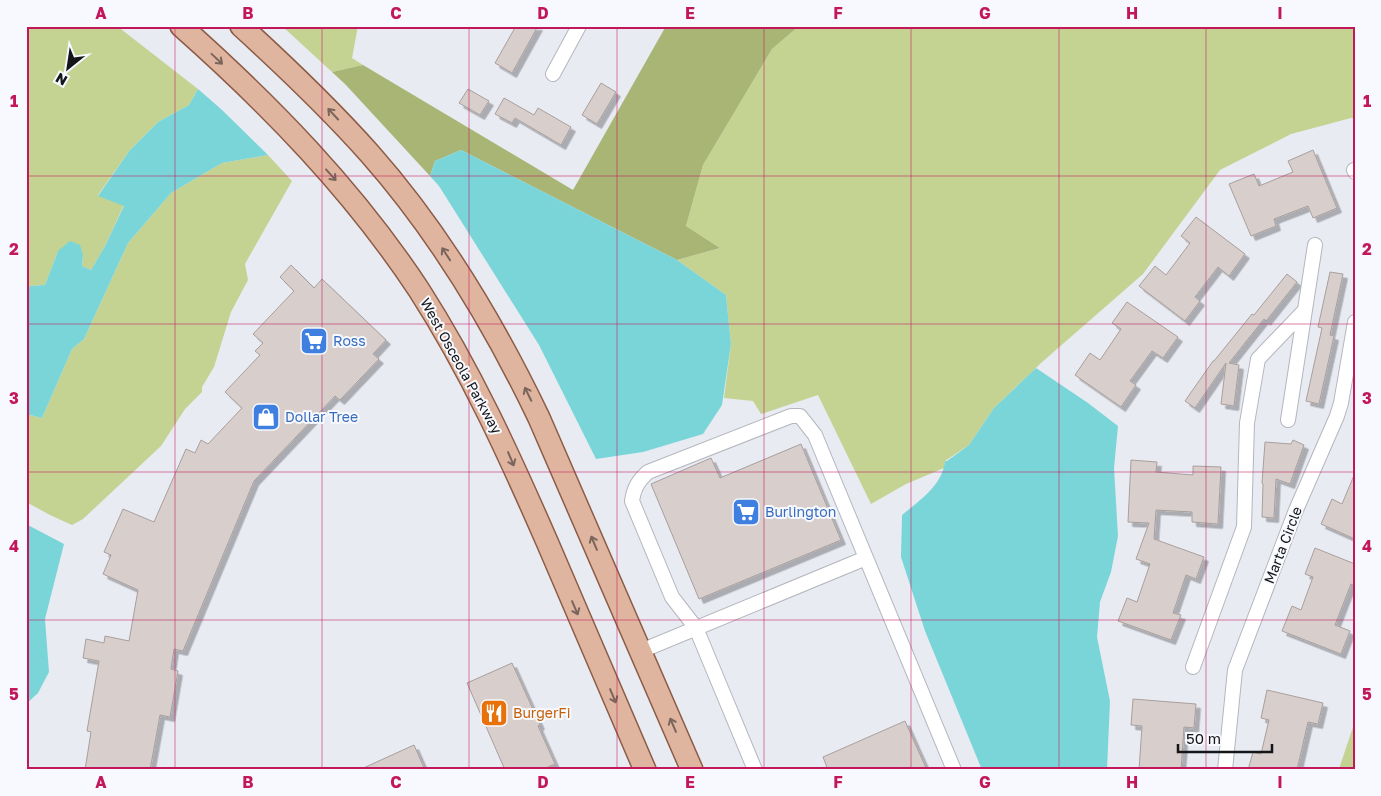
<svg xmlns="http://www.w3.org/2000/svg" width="1381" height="796" font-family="'Golos Text',sans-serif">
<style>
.green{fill:#c4d292}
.forest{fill:#a8b575}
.water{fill:#7ad5d8}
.building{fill:#d8cecb;stroke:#a89f9c;filter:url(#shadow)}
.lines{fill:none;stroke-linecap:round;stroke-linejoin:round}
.minor-casing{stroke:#b4b6bd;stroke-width:16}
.primary-casing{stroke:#8c5c46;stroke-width:24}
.minor{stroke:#fff;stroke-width:14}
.primary{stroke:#e0b59f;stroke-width:21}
.oneway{stroke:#7a655c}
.grid{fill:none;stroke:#c2185b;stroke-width:1;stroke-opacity:0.55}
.labels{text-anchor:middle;stroke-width:4;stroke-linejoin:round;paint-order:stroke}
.shop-label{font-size:14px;fill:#366cbe;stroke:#f7f9fe;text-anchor:start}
.street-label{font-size:14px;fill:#141518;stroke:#f7f9fe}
.food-label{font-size:14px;fill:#c56008;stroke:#f7f9fe;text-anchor:start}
.neatline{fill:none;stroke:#c2185b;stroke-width:2}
.grid-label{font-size:16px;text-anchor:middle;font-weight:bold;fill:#c2185b}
</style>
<defs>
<filter id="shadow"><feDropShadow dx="4.5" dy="4.5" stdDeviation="0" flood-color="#0004"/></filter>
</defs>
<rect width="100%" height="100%" fill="#e9ebf3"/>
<path class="green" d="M26,26h91l81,63 -9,16 -31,17 -28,28 -32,45 26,10 -19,41 -14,24 -9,-4 1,-11 -25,-4 -13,34 -14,1 -5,3z
M282,26h76l-6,32 11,7 -31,7z
M799,26h556v93l-4,-1 -60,16 -71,36 -77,104 -102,89 -47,45 -25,37 -24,16 -1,7 -38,16 -35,20 -53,-109 -57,19 -8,-13 -29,-3 7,-54 -5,-49 -49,-35 43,-12 -34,-22 17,-61 69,-116z
M268,155l24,26 -47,83 3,16 -17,32 -17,55 -12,20v5l-17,17 -24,37 -78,73 -11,6 -22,-10 -24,-13v-88l16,4 30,-69 12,-10 44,-96 43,-50 51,-30z
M1355,721v49h-15l-1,-1z"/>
<path class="forest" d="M666,26h133l-27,23 -69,116 -17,61 34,22 -43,12 -216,-110 -26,11 -5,15 -85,-92 -13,-12 31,-7 210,125z"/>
<path class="water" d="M198,89l23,20 47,46 -46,8 -51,30 -43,50 -44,96 -12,10 -30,69 -16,-4v-125l5,-3 14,-1 13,-34 12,-10 10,4 3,10 -1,11 9,4 14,-24 19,-40 -26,-10 32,-46 28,-28 31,-17z
M461,150l216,110 49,35 5,49 -9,61 -19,29 -60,18 -47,7 -57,-114 -100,-159 -9,-10 5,-15z
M1036,368l52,35 30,23 -4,42 4,68 -7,36 -11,30 -3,35 13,64 -3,69h-125l-57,-139 -24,-74 1,-42c18,-15 40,-29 43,-54h2l22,-16 25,-37z
M26,524l38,20 -19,75 4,53 -11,21 -12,11z"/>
<path class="building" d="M516,26h22l-26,47 -17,-10z
M601,83l15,9 -19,32 -15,-9z
M468,89l21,12 -9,14 -21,-12z
M504,98l30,17 4,-7 33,19 -10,18 -46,-27 -3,5 -17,-9z
M1313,150l24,58 -24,10 -5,-12 -34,13 2,7 -25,10 -22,-52 25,-10 5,12 34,-14 -5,-11z
M1196,217l49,37 -16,22 -11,-9 -23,30 5,4 -15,20 -46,-35 16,-20 11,9 24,-32 -9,-7z
M291,265l23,23 8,-9 64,61 -13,14 6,5 -39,41 -5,-4 -81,85 -71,170 -9,-2 -3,20 7,2 -8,46 -10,-2 -10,55h-65l6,-38 -4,-1 12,-70 -16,-3 3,-19 18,4 1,-7 24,5 9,-51 -35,-16 8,-19 -7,-3 19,-43 31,13 32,-73 9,4 6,-13 7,4 34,-36 -17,-16 35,-37 -5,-4 8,-8 -10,-9 41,-43 -14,-14z
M1330,272l13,2 -13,61 4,1 -15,68 -13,-3 16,-73 -4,-1z
M1287,274l10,8 -31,39 -2,-2 -35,44 10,2 -5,41 -13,-2 5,-41 -31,45 -10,-7 28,-40h1l38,-47 2,1z
M1127,302l51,35 -15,21 -11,-7 -22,30 6,4 -15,22 -46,-32 15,-22 10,7 21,-31 -9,-6z
M1293,440l11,5 -14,39 -14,-5 -2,39 -12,-1 1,-33 -1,-1 3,-41 26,2z
M801,444l40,96 -142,59 -48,-115 60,-26 9,20z
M1131,460l26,2 -1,10 37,3v-9l28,1 -3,57 -26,-2v-10l-36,-2 -2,29 50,18 -8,22 -10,-4 -13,38 8,2 -10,25 -53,-19 9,-23 10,4 13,-38 -14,-5 13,-36 -21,-1z
M1355,473v66l-34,-15 11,-25 10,5z
M1315,548l40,16v22l-4,-2 -16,41 15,6 -9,23 -59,-23 10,-25 9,4 12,-33 -8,-3z
M512,663l28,62 -2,1 17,38 -14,6h-36l-38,-87z
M1267,690l56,13 -5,21 -10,-2 -11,48h-49l5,-18 8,2 8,-34 -8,-2z
M1133,699l63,5 -2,24 -10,-1 -3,43h-42l3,-44 -11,-1z
M905,721l22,49h-99l-5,-13z
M414,745l11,25h-66z"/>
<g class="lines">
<g class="minor-casing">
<path id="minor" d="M553,74l26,-48
M1354,170l1,2
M1288,420l27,-175
M641,651l225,-93
M1193,667l51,-140 3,-104 11,-64 47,-49
M755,770l-59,-142 -24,-31 -40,-96c2,-13 6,-20 16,-29l143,-56h9l15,19 139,335
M1225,770l10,-100 61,-160 41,-94 4,-13 14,-81"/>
</g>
<g class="primary-casing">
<path id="primary" d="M181,26c89,79 172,164 238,264 52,81 91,167 129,254 32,75 65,151 97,226
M241,26c45,41 89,83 129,128 68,77 125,172 169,264l153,352"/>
</g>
<use href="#minor" class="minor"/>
<use href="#primary" class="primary"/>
</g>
<defs><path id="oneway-shaft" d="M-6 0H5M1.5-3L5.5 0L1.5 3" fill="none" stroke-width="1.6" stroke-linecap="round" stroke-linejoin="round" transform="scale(1.25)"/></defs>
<g class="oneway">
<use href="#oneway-shaft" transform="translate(217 59) rotate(43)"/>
<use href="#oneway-shaft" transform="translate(333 114) rotate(-133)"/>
<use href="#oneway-shaft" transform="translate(331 175) rotate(48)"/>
<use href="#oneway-shaft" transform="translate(446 254) rotate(-123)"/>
<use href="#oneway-shaft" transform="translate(528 394) rotate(-116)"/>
<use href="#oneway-shaft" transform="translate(511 459) rotate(67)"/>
<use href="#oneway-shaft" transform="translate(594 543) rotate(-113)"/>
<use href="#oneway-shaft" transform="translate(575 608) rotate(67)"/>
<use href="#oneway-shaft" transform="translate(613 696) rotate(67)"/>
<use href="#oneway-shaft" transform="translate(673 725) rotate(-113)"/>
</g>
<path class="grid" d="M175,26v744M322,26v744M469,26v744M617,26v744M764,26v744M911,26v744M1059,26v744M1206,26v744M26,176h1329M26,324h1329M26,472h1329M26,620h1329"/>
<defs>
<g id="supermarket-square" transform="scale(1.4375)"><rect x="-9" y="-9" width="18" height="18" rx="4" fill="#3f7fe0" stroke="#f7f9fe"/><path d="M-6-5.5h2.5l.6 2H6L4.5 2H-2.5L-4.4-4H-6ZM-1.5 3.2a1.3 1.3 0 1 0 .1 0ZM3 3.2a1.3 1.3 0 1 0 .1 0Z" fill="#fff"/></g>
<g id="shop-square" transform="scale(1.4375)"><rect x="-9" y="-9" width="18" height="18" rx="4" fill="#3f7fe0" stroke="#f7f9fe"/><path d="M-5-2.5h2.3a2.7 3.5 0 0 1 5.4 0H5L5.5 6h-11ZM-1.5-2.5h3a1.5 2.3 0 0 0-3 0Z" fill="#fff"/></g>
<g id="restaurant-square" transform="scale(1.4375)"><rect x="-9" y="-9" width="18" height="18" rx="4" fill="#e8710a" stroke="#f7f9fe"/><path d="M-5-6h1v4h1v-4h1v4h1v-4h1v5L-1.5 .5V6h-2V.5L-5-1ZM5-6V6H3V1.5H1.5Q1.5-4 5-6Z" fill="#fff"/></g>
</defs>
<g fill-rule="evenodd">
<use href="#supermarket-square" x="314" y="341"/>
<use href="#shop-square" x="266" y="417"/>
<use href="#supermarket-square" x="746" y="512"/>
<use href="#restaurant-square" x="494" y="713"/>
</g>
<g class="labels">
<g class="shop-label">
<text x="333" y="346">Ross</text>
<text x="285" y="422">Dollar Tree</text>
<text x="765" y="517">Burlington</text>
</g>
<g class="street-label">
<text transform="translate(461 366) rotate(61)" y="5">West Osceola Parkway</text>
<text transform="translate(1283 545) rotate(-69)" y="5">Marta Circle</text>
</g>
<g class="food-label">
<text x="513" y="718">BurgerFi</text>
</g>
</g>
<rect width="1381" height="796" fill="none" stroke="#f7f9fe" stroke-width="55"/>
<g transform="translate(68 68) rotate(210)" stroke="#f7f9fe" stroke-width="4" paint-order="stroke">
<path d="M0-4L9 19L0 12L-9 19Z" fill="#141518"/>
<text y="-8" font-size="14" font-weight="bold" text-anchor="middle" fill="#141518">N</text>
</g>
<path d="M1178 744v8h94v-8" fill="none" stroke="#141518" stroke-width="2.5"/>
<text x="1186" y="744" font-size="15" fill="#141518" stroke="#f7f9fe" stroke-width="4" paint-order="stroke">50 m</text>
<rect x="28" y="28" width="1326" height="740" class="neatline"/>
<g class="grid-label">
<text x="101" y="19">A</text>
<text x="248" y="19">B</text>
<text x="396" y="19">C</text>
<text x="543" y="19">D</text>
<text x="690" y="19">E</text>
<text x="838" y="19">F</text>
<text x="985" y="19">G</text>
<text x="1132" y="19">H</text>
<text x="1280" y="19">I</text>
<text x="14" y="107">1</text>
<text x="1367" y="107">1</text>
<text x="14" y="255">2</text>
<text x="1367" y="255">2</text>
<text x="14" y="404">3</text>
<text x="1367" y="404">3</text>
<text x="14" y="552">4</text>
<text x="1367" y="552">4</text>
<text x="14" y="700">5</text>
<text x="1367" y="700">5</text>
<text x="101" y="788">A</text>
<text x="248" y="788">B</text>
<text x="396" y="788">C</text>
<text x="543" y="788">D</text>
<text x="690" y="788">E</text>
<text x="838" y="788">F</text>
<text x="985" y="788">G</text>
<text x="1132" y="788">H</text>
<text x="1280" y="788">I</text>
</g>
</svg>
